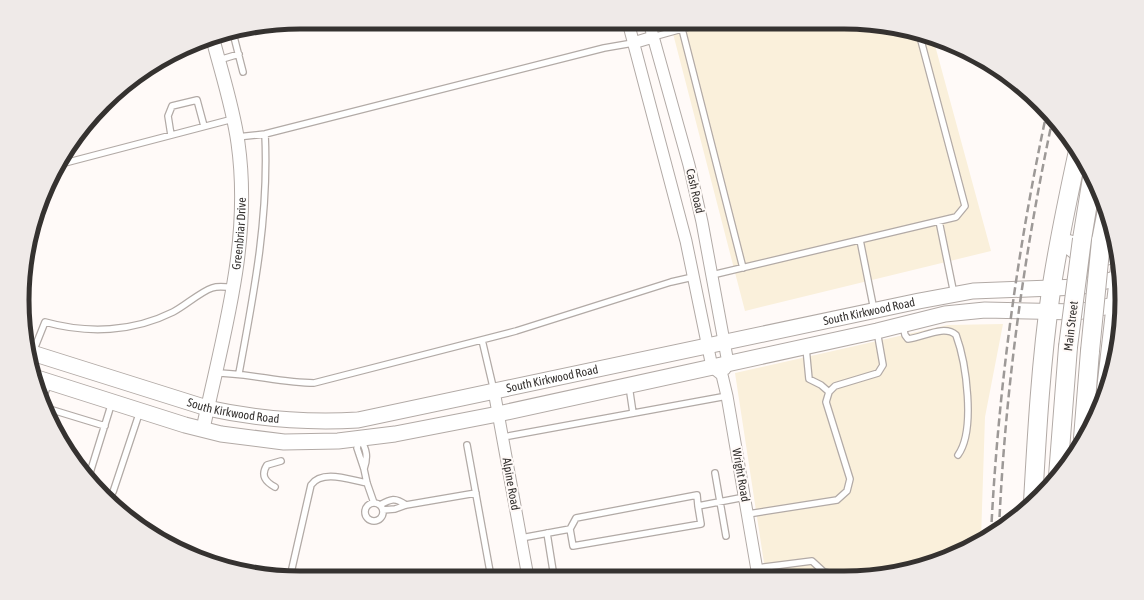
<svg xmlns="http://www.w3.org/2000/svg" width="1144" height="600" font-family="'Asap Condensed',sans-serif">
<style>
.industrial{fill:#faf0db}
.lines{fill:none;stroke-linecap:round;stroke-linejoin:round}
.service-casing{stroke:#b2aaa6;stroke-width:8}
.minor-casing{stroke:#b2aaa6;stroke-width:13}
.tertiary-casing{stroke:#b2aaa6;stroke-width:15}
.secondary-casing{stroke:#b2aaa6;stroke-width:17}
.trunk-casing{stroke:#b2aaa6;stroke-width:20}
.service{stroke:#fff;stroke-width:5.5}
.minor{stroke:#fff;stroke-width:11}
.tertiary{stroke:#fff;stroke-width:13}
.secondary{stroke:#fff;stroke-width:15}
.trunk{stroke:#fff;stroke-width:18}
.rail{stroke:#9d9997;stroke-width:2.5;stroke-dasharray:8 4;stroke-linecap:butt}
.trunk-bridge-casing{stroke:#b2aaa6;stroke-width:20;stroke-linecap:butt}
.trunk-bridge{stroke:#fff;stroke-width:18}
.labels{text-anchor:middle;stroke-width:4;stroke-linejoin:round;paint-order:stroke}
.street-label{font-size:12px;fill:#353230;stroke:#fffaf8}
.rim{fill:none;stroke:#353230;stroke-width:5}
</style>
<rect width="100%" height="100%" fill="#fffaf8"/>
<path class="industrial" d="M670,22l192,1 54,8 17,7 58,213 -246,60z
M1003,324l-18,93 -4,122 -31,18 -69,19h-115l-31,-203 213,-48z"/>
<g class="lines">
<g class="service-casing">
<path id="service" d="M682,29l61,239
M233,33l10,39
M653,37l54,-15
M219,60l20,-6
M171,135l-3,-19 4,-10 25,-6 7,26
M237,137l28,-3 339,-86 29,-5
M61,164l172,-45
M939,221l15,73
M860,240l14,70
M712,275l244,-58 9,-11 -46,-173
M903,326l2,9 3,4c14,-1 36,-15 48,-4 10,27 20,95 2,120
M482,340l12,51
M806,348l3,31 12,6 8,7
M33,352l12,-30c43,12 88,10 128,-10 12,-6 27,-20 39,-24 6,-2 15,-1 21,0
M215,373c34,0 66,10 99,10l202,-52 155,-49 22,-5
M239,373c15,-80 30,-157 26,-239
M629,386l4,27
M43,397l6,-14
M46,408l59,18
M503,437l224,-41
M360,439c7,10 8,18 4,30l-7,-21z
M467,445l24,132
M364,469l3,14 7,20
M715,473l11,63
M89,476l23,-74
M275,487c-9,-5 -15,-11 -8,-22l14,-4
M113,492l27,-81
M365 512a9 9 0 1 1 18 0a9 9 0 1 1-18 0Z
M380,505c11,-6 15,-8 26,0
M383,510l12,-1 11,-4 70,-12
M748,514l89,-14 10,-9 3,-12 -24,-77 3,-10 6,-6 43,-13 5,-8 -6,-34
M570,529l6,-11 121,-23 1,11
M547,533l7,44
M521,538l49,-9 3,17 128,-22 -3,-18 47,-9
M757,568l55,-7 12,11 17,4
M290,577l21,-92c11,-16 39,-5 56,-2"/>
</g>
<g class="minor-casing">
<path id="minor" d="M628,22l58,219 26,126 10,8 5,21 31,180
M649,22l40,143 13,57 26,141 -3,6
M633,43l20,-6
M494,391l34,186"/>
</g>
<g class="tertiary-casing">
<g id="tertiary">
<path id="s1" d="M203,429c20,-95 49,-187 35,-286 -5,-36 -17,-72 -26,-107"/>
</g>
</g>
<g class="secondary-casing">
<g id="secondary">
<path id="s2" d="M29,352l178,56c50,11 100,15 151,12l561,-119 54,-10 106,-4 41,-9"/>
<path d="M37,378l148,47 36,9 63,8 54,-1 57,-7 103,-20 379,-83 68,-17 40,-4 92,2 44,-8"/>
</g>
</g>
<g class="trunk-casing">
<path id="trunk" d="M1082,239l10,-61
M1101,241l6,-31
M1069,244c12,14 32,17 48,7
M1106,390l14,-122
M1083,438l7,-87
M1058,476l10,-129
M1033,502c4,-71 8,-141 18,-211 7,-47 17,-94 27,-140"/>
</g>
<use href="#service" class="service"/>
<use href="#minor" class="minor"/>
<use href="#tertiary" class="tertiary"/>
<use href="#secondary" class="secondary"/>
<use href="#trunk" class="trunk"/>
<path class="rail" d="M999,529c6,-139 25,-276 54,-412
M991,534c7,-143 26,-283 56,-423"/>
<g class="trunk-bridge-casing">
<path id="trunk-bridge" d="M1068,347l14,-108
M1090,351l11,-110"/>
</g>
<use href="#trunk-bridge" class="trunk-bridge"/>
</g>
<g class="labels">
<g class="street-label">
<text transform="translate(695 191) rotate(77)" y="4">Cash Road</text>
<text dy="4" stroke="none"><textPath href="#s1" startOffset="199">Greenbriar Drive</textPath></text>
<text dy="4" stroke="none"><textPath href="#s2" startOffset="861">South Kirkwood Road</textPath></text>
<text transform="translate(1071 326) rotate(-83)" y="4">Main Street</text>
<text dy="4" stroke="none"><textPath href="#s2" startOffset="537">South Kirkwood Road</textPath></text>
<text dy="4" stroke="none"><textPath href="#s2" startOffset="213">South Kirkwood Road</textPath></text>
<text transform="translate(741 475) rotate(80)" y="4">Wright Road</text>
<text transform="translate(511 484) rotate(80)" y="4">Alpine Road</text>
</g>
</g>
<path d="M0 0H1144V600H0ZM300 29H844A271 271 0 0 1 1115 300V300A271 271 0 0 1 844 571H300A271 271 0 0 1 29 300V300A271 271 0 0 1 300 29Z" fill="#efeae8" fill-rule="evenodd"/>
<path class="rim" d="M300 29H844A271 271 0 0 1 1115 300V300A271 271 0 0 1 844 571H300A271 271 0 0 1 29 300V300A271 271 0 0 1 300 29Z"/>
</svg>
